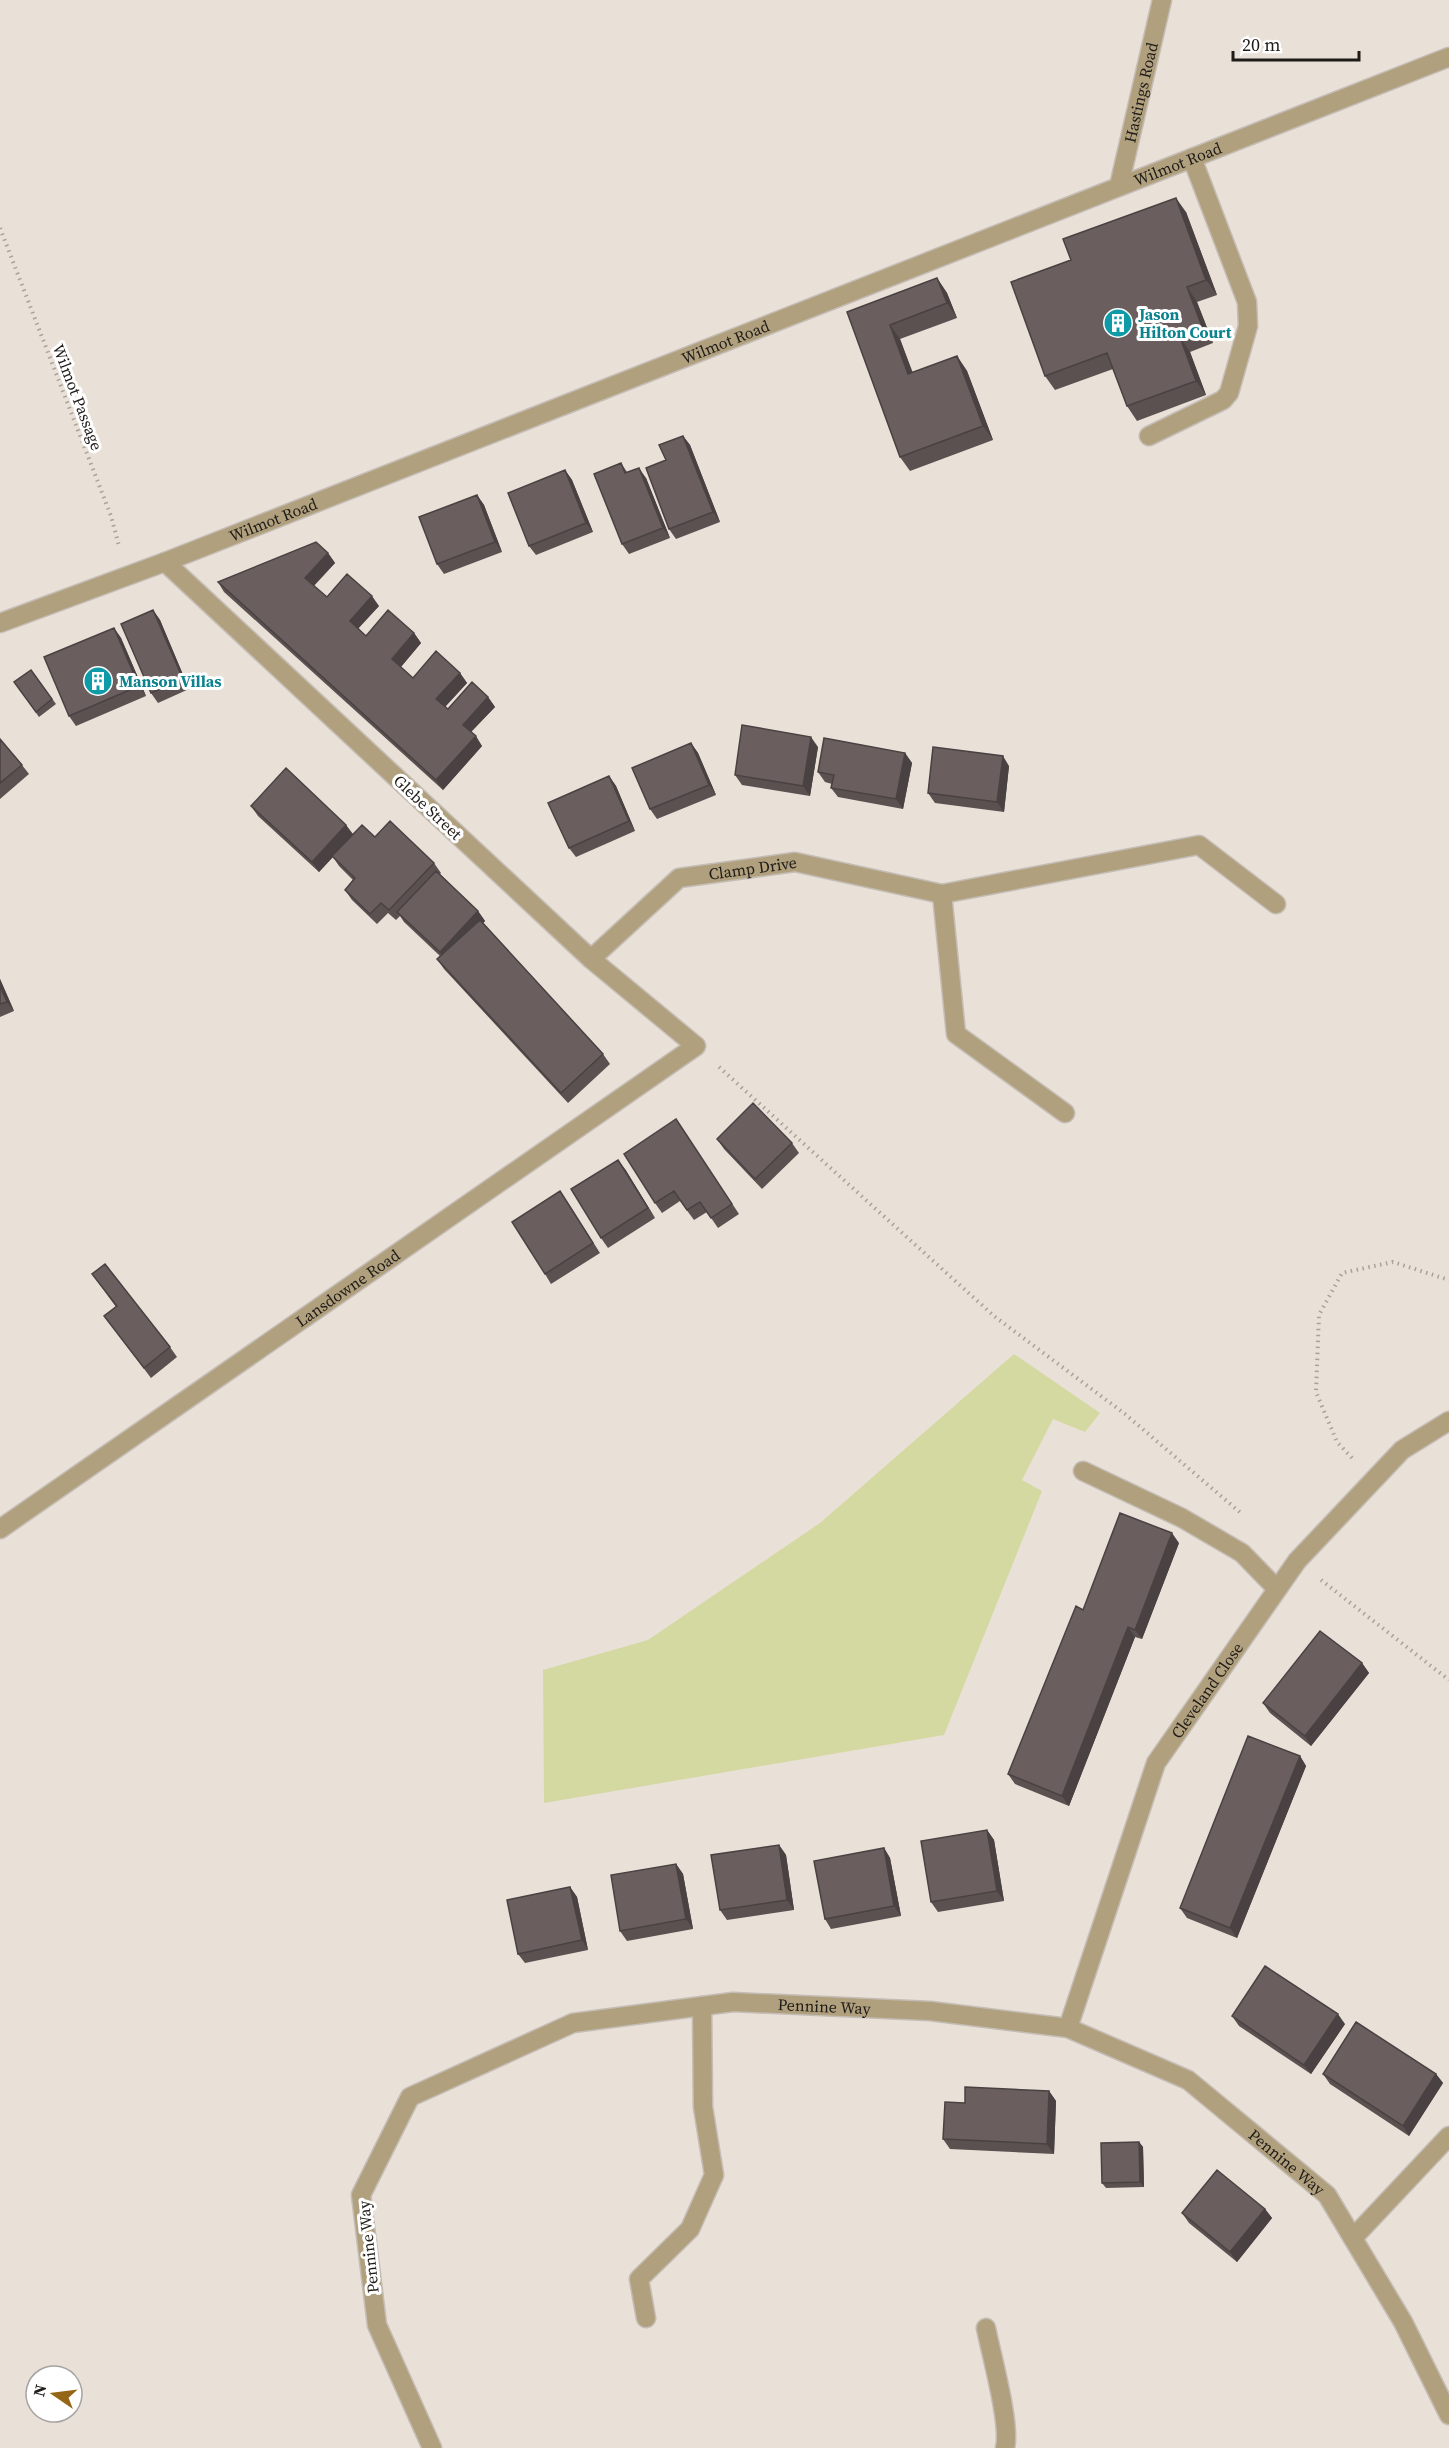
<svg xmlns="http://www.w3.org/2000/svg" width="1449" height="2448" font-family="'Source Serif 4',serif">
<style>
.park{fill:#d4d9a1}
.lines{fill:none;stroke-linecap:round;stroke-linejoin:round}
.service-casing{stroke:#c4bdb5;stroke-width:21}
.minor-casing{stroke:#c4bdb5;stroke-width:21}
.path{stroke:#a9a29b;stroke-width:4;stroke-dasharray:1.5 4.5;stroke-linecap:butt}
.service{stroke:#b1a07d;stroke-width:18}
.minor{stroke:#b1a07d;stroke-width:18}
.wall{fill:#5b5151}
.shaded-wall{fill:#4a4242}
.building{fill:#6a5e5e;stroke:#4a4242;stroke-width:1.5}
.labels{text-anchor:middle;stroke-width:6;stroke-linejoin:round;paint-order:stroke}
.street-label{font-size:16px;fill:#1e1b18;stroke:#fff}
.culture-label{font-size:16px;font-weight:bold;fill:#0d838f;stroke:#fff;text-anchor:start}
</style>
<rect width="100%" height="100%" fill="#e9e0d8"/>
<path class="park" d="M1014,1354l86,59 -15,19 -32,-13 -31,61 20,11 -98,244 -400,68 -1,-133 105,-30 172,-117z"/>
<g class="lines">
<g class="service-casing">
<path id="service" d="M1149,436l74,-36 6,-7 19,-67 -1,-24 -55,-144
M1083,1471l99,47 60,35 35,36
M1353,2238l96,-102
M646,2318l-7,-39 51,-50 24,-54 -11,-68 -1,-101
M986,2328c5,26 25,97 19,120"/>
</g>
<g class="minor-casing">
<g id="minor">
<path id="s1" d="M1119,186l43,-186"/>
<path id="s2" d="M0,623l165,-61 1284,-505"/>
<path d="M942,894l14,140 109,79"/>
<path id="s3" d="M591,959l88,-81 116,-16 147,32 257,-49 77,59"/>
<path id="s4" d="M0,1529l696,-483 -105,-87 -426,-397"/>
<path id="s5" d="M1068,2028l88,-265 141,-202 105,-111 47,-29"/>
<path id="s6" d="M432,2448l-55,-123 -16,-130 49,-98 163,-74 160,-21 197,9 138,17 120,52 139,115 76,127 46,93"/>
</g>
</g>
<path class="path" d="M0,228l111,288 8,30
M719,1067l275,249 131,98 117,100
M1352,1458l-15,-16 -21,-50 3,-77 23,-42 51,-11 56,18
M1321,1580l128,100"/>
<use href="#service" class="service"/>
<use href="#minor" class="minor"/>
</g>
<path class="wall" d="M1186,212l31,83 -20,7 16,41 -23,9 16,43 -69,26 -10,-15 -14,-37 -58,21 -10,-14z
M937,278l10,15 10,25 -57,21 13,34 44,-17 10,15 26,69 -83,31 -10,-14 -53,-145z
M683,436l7,9 30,77 -44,17 -7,-10 -3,-69z
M621,463l6,9 19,6 24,60 -41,16 -7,-10z
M565,470l7,10 21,52 -57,23 -7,-9z
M477,495l7,10 18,47 -58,22 -7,-10z
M328,553l7,10 -21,23 13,11 52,9 -21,22 8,8 48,-3 7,10 -20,24 12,11 47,-5 7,10 -22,24 3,2 40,-12 7,10 -24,25 11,14 -39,44 -219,-198 -6,-10z
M153,610l7,10 29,69 -31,14 -7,-10z
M114,628l7,10 25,58 -70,30 -7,-10z
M31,670l25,34 -17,13 -25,-35z
M0,739l22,26 7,9 -29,25z
M691,743l7,10 18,42 -59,24 -7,-10z
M818,747l-8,49 -68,-11 -7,-10z
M905,753l7,10 -9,46 -65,-12 -7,-9 1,-4 -7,-2 -7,-10z
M1009,766l-5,46 -69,-9 -7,-10z
M609,776l7,10 19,45 -59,26 -7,-9z
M251,806l95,19 7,9 22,3 59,26 7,10 -1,1 38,37 7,10 -2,2 120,131 7,10 -42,39 -124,-134 -7,-10 3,-3 -36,-34 -4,-6 -4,4 -8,-7 -11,11 -25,-24 -7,-10 8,-10 -14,-14 -6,-9 -14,15 -61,-56z
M0,979l14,32 -14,6z
M676,1119l63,95 -21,14 -11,-16 -13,8 -14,-19 -18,12 -7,-10z
M717,1139l75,4 7,10 -37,36 -38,-40z
M625,1169l30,49 -47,30 -7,-10z
M567,1201l33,52 -49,31 -6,-10z
M92,1274l78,73 7,10 -26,21 -47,-62 12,-9z
M1179,1543l-37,96 -7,-2 -66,169 -54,-22 -7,-10 75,-164z
M1362,1663l7,10 -58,73 -41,-33 -7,-10z
M1300,1756l6,10 -69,172 -50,-20 -7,-10z
M987,1830l7,10 10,61 -66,11 -7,-10z
M779,1845l7,10 8,55 -67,10 -7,-10z
M884,1848l6,10 11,58 -70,13 -6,-10z
M676,1864l7,10 10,55 -66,12 -7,-10z
M570,1887l7,10 11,53 -63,13 -7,-9z
M1232,2016l113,8 -34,50 -72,-48z
M1323,2074h113l7,9 -34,53 -79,-52z
M1049,2091l7,10 -2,53 -104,-5 -7,-10 22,-36z
M1139,2142l4,5 1,40 -38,1 -4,-5z
M1265,2209l7,9 -35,44 -48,-39 -7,-10z"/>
<path class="shaded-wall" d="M1176,198l10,14 31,83 -11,-15z
M937,278l10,15 10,25 -10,-15z
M1187,287l10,15 16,41 -10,-14z
M890,325l10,14 18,50 -10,-15z
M1180,337l10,15 16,43 -10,-14z
M957,356l10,15 26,69 -10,-14z
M683,436l7,9 30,77 -7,-10z
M639,468l7,10 24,60 -7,-10z
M565,470l7,10 21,52 -7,-9z
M477,495l7,10 18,47 -7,-10z
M328,553l7,10 -23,24 -7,-9z
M372,596l7,10 -22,24 -7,-9z
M153,610l7,10 29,69 -6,-10z
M114,628l7,10 25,58 -7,-10z
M414,633l7,10 -22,26 -7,-10z
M460,673l7,10 -24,26 -7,-10z
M488,697l7,10 -26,27 -6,-9z
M476,736l6,10 -39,44 -7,-10z
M811,737l7,10 -8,49 -7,-10z
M691,743l7,10 18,42 -7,-10z
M905,753l7,10 -9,46 -7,-10z
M1003,756l6,10 -5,46 -7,-10z
M609,776l7,10 19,45 -6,-10z
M346,825l7,10 -34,37 -7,-10z
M478,911l7,10 -38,41 -7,-10z
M0,979l14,32 -7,-9 -7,-16z
M618,1160l7,9 30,49 -7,-10z
M1172,1533l7,10 -37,96 -7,-9z
M1128,1627l7,10 -66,169 -7,-10z
M1362,1663l7,10 -58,73 -6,-10z
M1300,1756l6,10 -69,172 -7,-10z
M987,1830l7,10 10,61 -7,-10z
M779,1845l7,10 8,55 -7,-10z
M884,1848l6,10 11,58 -7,-10z
M676,1864l7,10 10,55 -7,-10z
M570,1887l7,10 11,53 -6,-10z
M1338,2014l7,10 -34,50 -7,-9z
M1436,2074l7,9 -34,53 -6,-10z
M1049,2091l7,10 -2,53 -7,-10z
M1139,2142l4,5 1,40 -4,-5z
M1265,2209l7,9 -35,44 -7,-10z"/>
<path class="building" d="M1176,198l30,82 -19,7 16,42 -23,8 16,44 -69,25 -20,-53 -62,23 -34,-94 60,-22 -8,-21z
M937,278l10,25 -57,22 18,49 49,-18 26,70 -83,31 -53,-145z
M683,436l30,76 -44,17 -23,-61 20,-8 -7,-15z
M621,463l4,10 14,-5 24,60 -41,16 -28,-70z
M565,470l21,53 -57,23 -21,-53z
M477,495l18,47 -58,22 -18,-47z
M316,542l12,11 -23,25 22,19 20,-23 25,22 -22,25 16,15 22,-26 26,23 -22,26 21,19 23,-27 24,22 -24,26 12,10 24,-27 16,15 -25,28 13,11 -40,44 -218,-198z
M153,610l30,69 -32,14 -30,-69z
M114,628l25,58 -70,30 -25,-59z
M31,670l21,29 -16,13 -22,-30z
M742,725l69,12 -8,49 -68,-11z
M824,738l81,15 -9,46 -65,-11 3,-13 -16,-3z
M0,739l22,26 -22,18z
M691,743l18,42 -59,24 -18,-41z
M933,747l70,9 -6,46 -69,-9z
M286,768l60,57 -34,37 -61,-56z
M609,776l20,45 -60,27 -21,-45z
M390,821l44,42 -45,47 -8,-7 -11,11 -25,-24 10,-12 -23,-22 30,-31 13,12z
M436,871l42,40 -38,41 -43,-40z
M480,920l123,134 -42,39 -124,-134z
M0,986l7,16 -7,2z
M753,1103l39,40 -37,36 -38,-40z
M676,1119l56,85 -21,14 -11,-16 -13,8 -13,-19 -19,12 -31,-49z
M618,1160l30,48 -47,30 -30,-49z
M560,1191l33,52 -48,31 -33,-52z
M105,1264l65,83 -26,21 -40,-52 13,-10 -25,-32z
M1120,1513l52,20 -37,97 -7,-3 -66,169 -54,-22 68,-168 7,4z
M1320,1631l42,32 -57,73 -42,-33z
M1248,1736l52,20 -70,172 -50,-20z
M987,1830l10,61 -66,11 -10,-61z
M779,1845l8,55 -67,10 -9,-55z
M884,1848l10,58 -69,13 -11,-58z
M676,1864l10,55 -66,12 -9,-56z
M570,1887l12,53 -64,14 -11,-54z
M1265,1966l73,48 -34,51 -72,-49z
M1356,2022l80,52 -33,52 -80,-52z
M965,2087l84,4 -2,53 -104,-5 2,-37 20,1z
M1139,2142l1,40 -38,1 -1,-40z
M1217,2170l48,39 -35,43 -48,-39z"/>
<defs>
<g id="building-disc" transform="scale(1.5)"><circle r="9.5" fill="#0f9aa8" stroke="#fff"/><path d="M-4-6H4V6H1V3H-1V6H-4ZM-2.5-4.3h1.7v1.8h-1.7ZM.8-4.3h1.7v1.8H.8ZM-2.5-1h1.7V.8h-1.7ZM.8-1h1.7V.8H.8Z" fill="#fff"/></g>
</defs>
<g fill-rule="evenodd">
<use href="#building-disc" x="1118" y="323"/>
<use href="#building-disc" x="98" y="681"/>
</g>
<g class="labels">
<g class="street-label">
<text dy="6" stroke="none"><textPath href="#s1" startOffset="96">Hastings Road</textPath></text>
<text dy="6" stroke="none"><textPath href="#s2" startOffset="1264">Wilmot Road</textPath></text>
<text dy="6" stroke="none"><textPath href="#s2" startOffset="778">Wilmot Road</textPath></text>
<text transform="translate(78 397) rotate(69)" y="6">Wilmot Passage</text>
<text dy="6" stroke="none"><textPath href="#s2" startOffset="292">Wilmot Road</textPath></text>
<text transform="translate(428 807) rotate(43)" y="6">Glebe Street</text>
<text dy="6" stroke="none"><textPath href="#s3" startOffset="194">Clamp Drive</textPath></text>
<text dy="6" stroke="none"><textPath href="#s4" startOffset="423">Lansdowne Road</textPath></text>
<text dy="6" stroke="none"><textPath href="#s5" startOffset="368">Cleveland Close</textPath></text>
<text dy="6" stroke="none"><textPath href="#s6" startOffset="807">Pennine Way</textPath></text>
<text dy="6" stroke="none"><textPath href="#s6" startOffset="1311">Pennine Way</textPath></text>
<text transform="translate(368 2247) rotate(-96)" y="6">Pennine Way</text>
</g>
<g class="culture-label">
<text x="1139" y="320">Jason<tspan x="1139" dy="18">Hilton Court</tspan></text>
<text x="119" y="687">Manson Villas</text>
</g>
</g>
<g transform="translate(54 2394) rotate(284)"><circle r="28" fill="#ffffff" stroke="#a5a4a3" stroke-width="1.5"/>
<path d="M0-4.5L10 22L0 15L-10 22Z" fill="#956615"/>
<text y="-9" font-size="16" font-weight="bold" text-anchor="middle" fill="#1e1b18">N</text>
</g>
<path d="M1233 51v9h126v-9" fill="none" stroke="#1e1b18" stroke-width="3"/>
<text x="1242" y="51" font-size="18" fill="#1e1b18" stroke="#ffffff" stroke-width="4.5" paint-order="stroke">20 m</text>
</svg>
